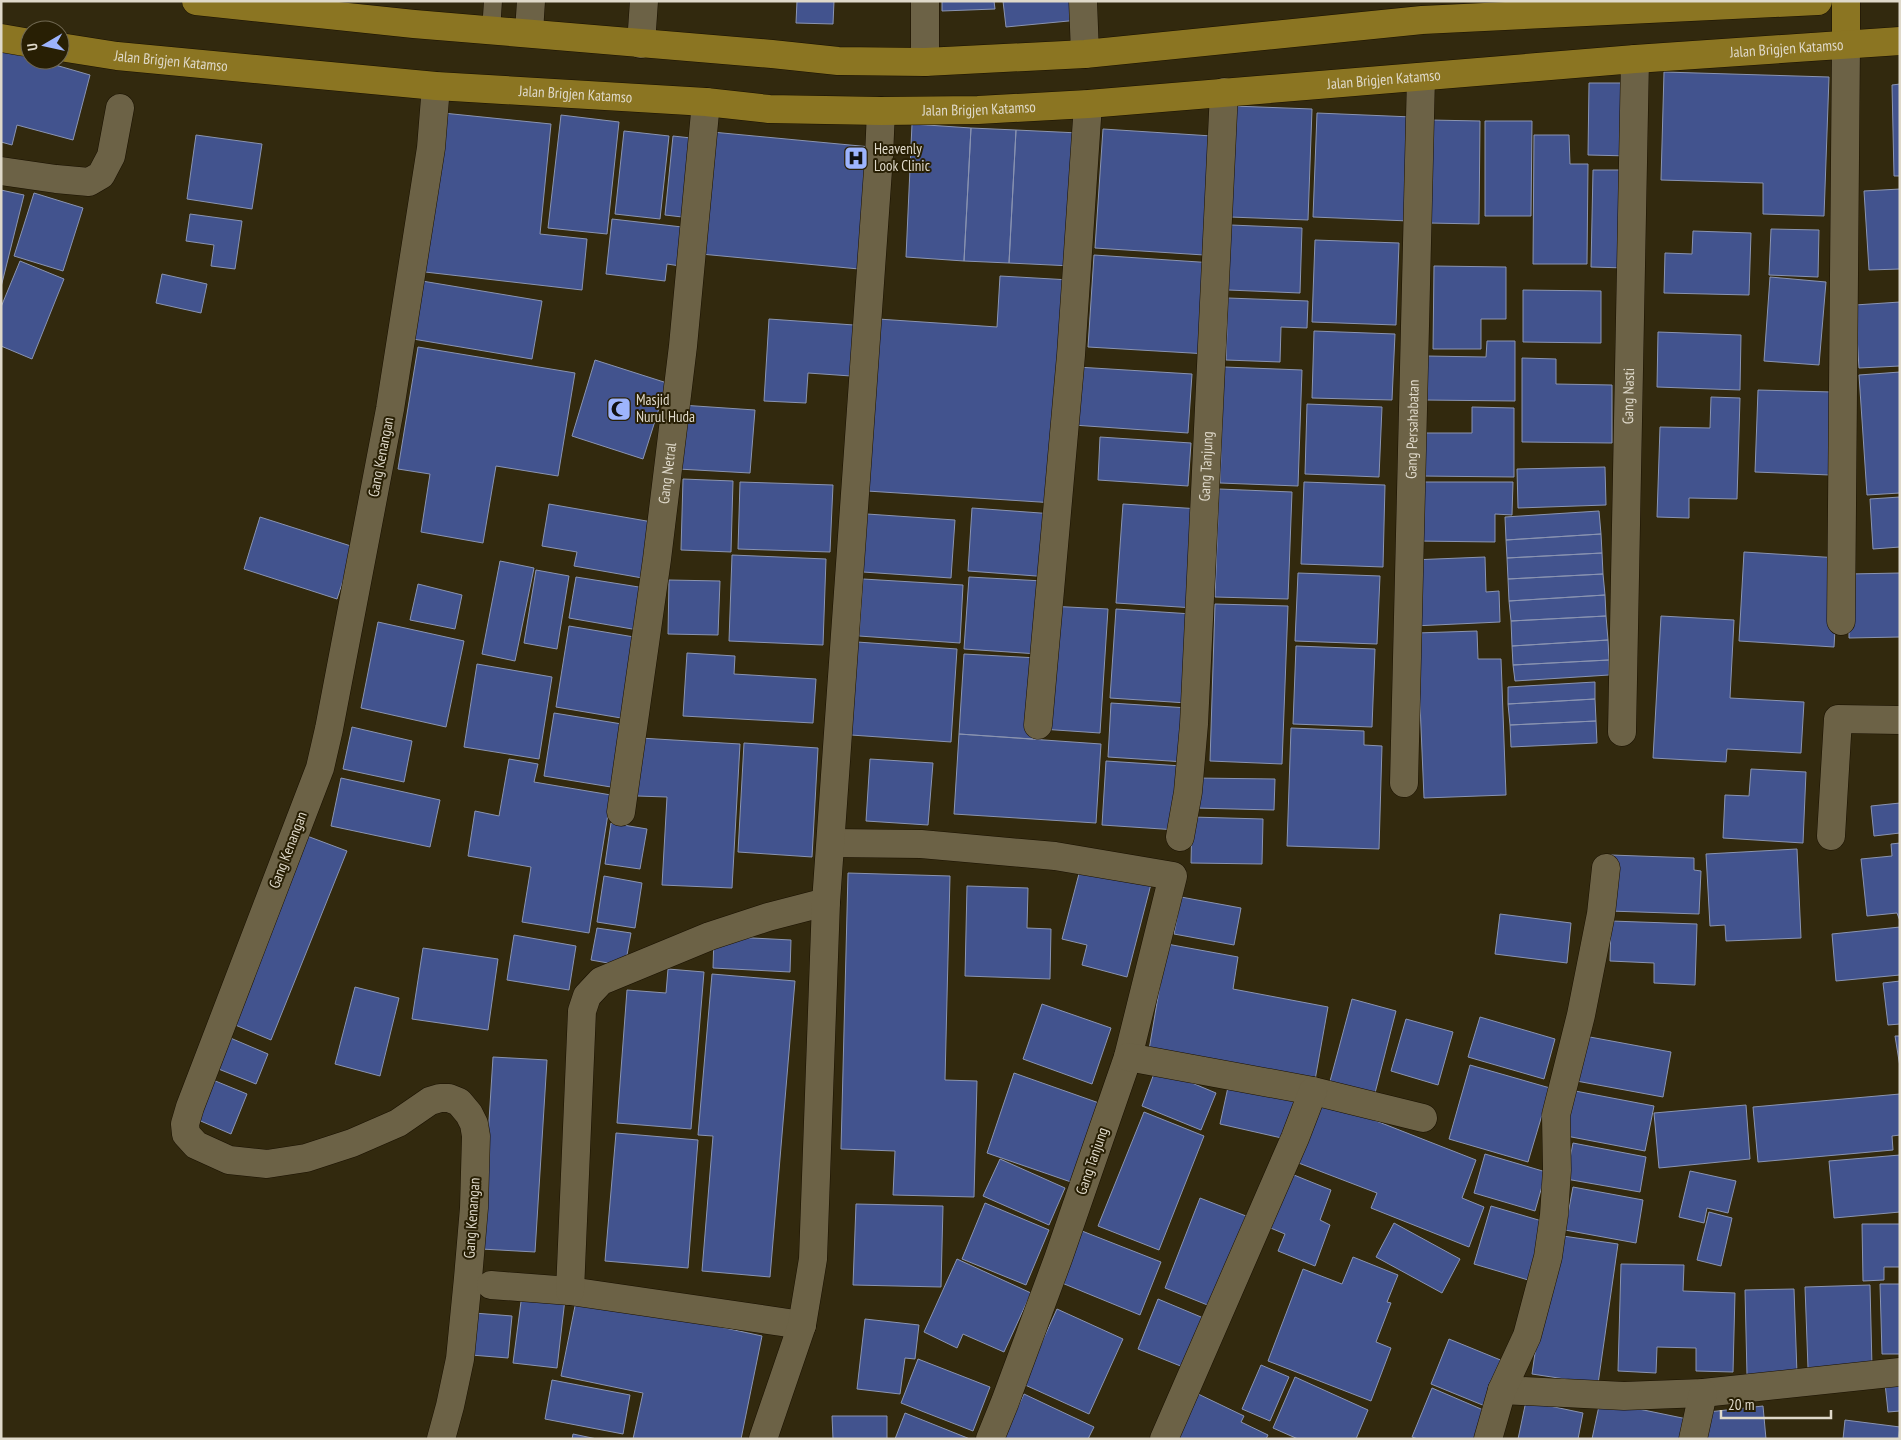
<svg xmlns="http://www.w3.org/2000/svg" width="1901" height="1440" font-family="'PT Sans Narrow',sans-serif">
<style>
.building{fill:#42538e;stroke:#8a94b1}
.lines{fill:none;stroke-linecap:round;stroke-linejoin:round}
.lane-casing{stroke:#1a1100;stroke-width:19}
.street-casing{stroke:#1a1100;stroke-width:29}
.primary-casing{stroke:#1a1100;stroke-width:29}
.lane{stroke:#6c6246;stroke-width:18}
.street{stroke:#6c6246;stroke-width:28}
.primary{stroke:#8b7522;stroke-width:28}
.labels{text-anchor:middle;stroke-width:4;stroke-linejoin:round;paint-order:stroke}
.street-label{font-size:15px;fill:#dfd9ca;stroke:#281f04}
.poi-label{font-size:15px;fill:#dfd9ca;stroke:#281f04;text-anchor:start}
</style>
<rect width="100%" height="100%" fill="#32290e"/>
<path class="building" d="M797,1h37l-1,23 -37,-1z
M942,1h52l1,8 -53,2z
M1003,1h74l2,19 -73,7z
M1,50l29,8v2h8l52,15 -17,65 -56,-15 -5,20 -11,-3z
M1664,72l165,5 -5,139 -61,-2v-31l-102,-3z
M1589,83h42l-1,73 -42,-1z
M1900,84v92h-6l-2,-91z
M1233,106l79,3 -4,111 -78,-3z
M443,113l108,11 -11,110 47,5 -5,51 -157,-18z
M1317,113l95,4 -3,104 -96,-4z
M561,115l58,7 -12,112 -59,-6z
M1430,120l50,1 -1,103 -50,-1z
M1485,121h47l-1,95h-46z
M912,124l59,4 -7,133 -58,-4z
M971,128l45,2 -7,133 -45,-2z
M1103,129l109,7 -8,119 -109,-7z
M1016,130l63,3 -7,133 -63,-3z
M624,131l45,5 -9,83 -45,-5z
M712,132l159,15 -12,122 -158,-15z
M196,135l66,9 -10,65 -65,-10z
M1534,135h35l1,29h18l-1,100h-54z
M673,136l27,3 -9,79 -26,-3z
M1593,170h33v98l-35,-1z
M1900,189v80l-31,1 -5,-79z
M1,190l23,5 -23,92z
M34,193l49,15 -20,63 -49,-15z
M190,214l52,7 -7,48 -24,-3 3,-21 -28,-4z
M612,219l79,9 -4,39 -20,-3 -2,17 -59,-7z
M1231,225l71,3 -2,65 -72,-3z
M1771,229l48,1 -1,47 -49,-2z
M1693,231l58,2 -2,62 -85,-2 1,-40 27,1z
M1315,240l84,3 -3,82 -84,-3z
M1094,255l120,8 -6,91 -120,-7z
M20,261l44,18 -32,80 -31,-13v-39z
M1434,266l72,1v52h-25v30h-48z
M162,274l45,10 -6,29 -45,-10z
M1000,276l70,4 -15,223 -188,-12 11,-172 119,8z
M1770,277l56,5 -7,83 -55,-4z
M422,281l120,20 -10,58 -119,-20z
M1523,290l78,1v52l-78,-1z
M1228,298l80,3 -1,27 -26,-1 -1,35 -54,-2z
M1900,302v64l-41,2 -4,-63z
M769,319l85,6 -3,51 -43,-3 -2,30 -42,-2z
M1314,331l81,3 -3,66 -80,-2z
M1658,332l83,3 -1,55 -83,-3z
M1487,341h28v60l-90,-1 1,-44 60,1z
M418,347l157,26 -17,103 -62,-10 -13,77 -62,-11 9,-58 -32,-5z
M1522,358l34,1v25l56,1v58l-90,-1z
M595,360l72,23 -24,76 -71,-23z
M1077,367l115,7 -4,59 -115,-8z
M1224,367l78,3 -4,116 -78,-3z
M1900,372v121l-33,2 -8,-120z
M1758,390l74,2 -2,83 -75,-3z
M1711,397l29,1 -3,101 -48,-1v20l-32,-1 3,-90 50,1z
M1307,404l75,3 -3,70 -74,-3z
M681,405l74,5 -5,63 -72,-4z
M1472,407l42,1v69l-94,-1v-43h52z
M1100,437l91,6 -3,43 -90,-6z
M1605,467l1,38 -88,3 -1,-39z
M683,479l50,2 -2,71 -50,-2z
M740,482l93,3 -3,67 -92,-3z
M1304,482l81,3 -2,82 -82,-3z
M1417,482h96l-1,33 -17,-1v28l-79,-1z
M1219,489l73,3 -4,107 -73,-2z
M1900,497v50l-27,2 -3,-50z
M549,504l109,19 -10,56 -74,-13 3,-14 -35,-6z
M1123,504l77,5 -5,99 -79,-5z
M972,508l82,6 -4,63 -82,-6z
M1599,511l2,23 -95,6 -1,-23z
M867,514l88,6 -4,58 -88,-6z
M260,517l94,30 -17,52 -93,-30z
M1601,534l1,19 -95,5 -1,-18z
M1744,552l95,6 -5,89 -95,-6z
M1602,553l1,21 -95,5 -1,-21z
M732,555l94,4 -3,86 -94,-4z
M1485,557l1,35 13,-1 1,31 -87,4 -2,-66z
M500,561l34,7 -19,93 -33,-7z
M536,570l33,6 -12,73 -33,-6z
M1298,573l82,3 -3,68 -82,-3z
M1900,573v64l-51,1v-64z
M1603,574l2,21 -96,6 -1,-22z
M576,577l69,11 -7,42 -69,-12z
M969,577l74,4 -5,73 -74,-5z
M863,579l100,6 -3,58 -101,-7z
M669,580l51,1 -2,54 -50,-1z
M418,584l44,11 -7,34 -45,-9z
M1605,595l1,21 -95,5 -2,-20z
M1215,604l73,2 -6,158 -72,-3z
M1048,606l60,3 -8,124 -59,-4z
M1116,609l76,5 -5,89 -77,-5z
M1606,616l2,24 -96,6 -1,-25z
M1661,616l73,4 -4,78 74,4 -3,51 -74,-4 -1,13 -73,-4z
M378,622l86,19 -18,86 -85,-19z
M569,626l71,12 -13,81 -71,-12z
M1477,631l1,28h23l5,136 -82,3 -7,-165z
M1608,640l1,20 -96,5 -1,-19z
M857,642l100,7 -6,93 -100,-7z
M1296,646l79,3 -3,78 -79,-3z
M687,653l48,3 -1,18 82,5 -3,44 -130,-7z
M964,654l74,4 -5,81 -74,-5z
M1609,660v15l-94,6 -2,-16z
M477,664l75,13 -13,82 -75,-12z
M1595,682v17l-87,5v-17z
M1595,699l1,22 -86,4 -2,-21z
M1111,703l77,5 -3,54 -77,-5z
M554,713l74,12 -11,63 -73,-12z
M1596,721l1,22 -86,4 -1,-22z
M352,727l60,14 -8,41 -61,-13z
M1291,728l73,3v14l18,1 -3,103 -92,-3z
M959,734l142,10 -5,79 -142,-9z
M640,738l100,6 -8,144 -70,-3 5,-88 -30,-1z
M744,743l74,5 -6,109 -74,-5z
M509,759l29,5 -4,18 77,13 -22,138 -67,-11 9,-55 -63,-11 7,-45 24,5z
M870,759l63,4 -5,62 -62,-4z
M1106,761l76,5 -5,64 -75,-5z
M1751,769l55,3 -3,71 -80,-5 2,-43 24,1z
M341,778l99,22 -10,47 -99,-21z
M1194,778l81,1 -1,31 -80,-2z
M1900,803v30l-26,3 -3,-30z
M1192,817l71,2 -1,45 -71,-1z
M611,823l36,6 -7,40 -35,-5z
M307,836l40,15 -76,189 -38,-16z
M1900,843v78l-3,-8 -30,3 -6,-57 31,-3 -1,-12z
M1797,849l4,89 -75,3 -1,-16 -15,1 -4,-72z
M1611,855l83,3v12l7,1 -2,43 -90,-3z
M1081,866l70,18 -24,93 -45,-12 5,-20 -25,-6z
M848,873l102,3 -5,204 32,1 -3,116 -81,-2 2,-44 -54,-2z
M604,876l38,7 -7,45 -38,-6z
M967,886l61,2 -1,40 24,1 -1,50 -85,-3z
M1181,897l60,11 -7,37 -60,-11z
M1500,914l71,9 -4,40 -72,-9z
M1611,921l86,3 -2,61 -41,-2v-20l-44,-2z
M1900,927v48l-64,6 -4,-47z
M597,928l34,5 -6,33 -34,-6z
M514,935l62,11 -7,44 -62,-10z
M714,936l77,4 -1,32 -77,-4z
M1167,944l71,13 -5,32 95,18 -13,73 -166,-30z
M423,948l75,11 -10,71 -76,-11z
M668,969l36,3 -13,157 -74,-6 10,-133 39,3z
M712,974l83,7 -25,296 -68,-6 11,-135 -15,-1z
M1900,981v43l-12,1 -5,-42z
M355,987l44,11 -19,78 -45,-12z
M1352,999l44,12 -22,86 -45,-12z
M1042,1004l69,24 -19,56 -69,-25z
M1480,1017l75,22 -11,40 -76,-22z
M1406,1019l47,13 -15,53 -47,-14z
M1579,1035l92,17 -8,45 -92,-17z
M1895,1036h5v31z
M228,1037l40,17 -12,30 -40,-16z
M493,1057l54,3 -12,192 -54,-3z
M1470,1065l80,23 -22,74 -79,-23z
M1156,1068l60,25 -15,37 -59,-24z
M1014,1073l85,30 -28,79 -84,-29z
M1230,1078l66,15 -10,46 -66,-15z
M213,1080l34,14 -16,40 -35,-15z
M1570,1090l84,16 -9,45 -84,-16z
M1900,1094v41l-8,1 1,14 -135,12 -5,-55z
M1320,1099l156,61 -14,38 22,9 -15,40 -98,-39 6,-15 -81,-31z
M1746,1105l4,54 -91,9 -5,-55z
M1144,1112l60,24 -45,114 -61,-24z
M616,1133l82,7 -10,128 -83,-7z
M1573,1143l73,14 -6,35 -74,-13z
M1485,1154l61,18 -11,39 -61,-18z
M1900,1155v57l-66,6 -5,-57z
M1000,1159l65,29 -16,37 -66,-29z
M1690,1171l46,10 -8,32 -21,-5 -3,15 -25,-6z
M1289,1173l42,17 -11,30 10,5 -15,41 -37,-15 7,-17 -24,-10z
M1573,1187l70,13 -7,43 -71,-13z
M1200,1198l46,18 -36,90 -45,-18z
M985,1203l64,27 -23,55 -64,-26z
M856,1204l87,2 -2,81 -88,-2z
M1491,1206l61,18 -17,58 -61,-18z
M1709,1212l23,6 -11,48 -24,-6z
M1394,1223l66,36 -18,34 -66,-36z
M1862,1224h38v43h-16v13l-21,1z
M1082,1231l79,31 -21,53 -78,-32z
M1563,1236l55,8 -20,140 -66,-10 13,-90 10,1z
M1353,1257l45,18 -11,27 4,1 -15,39 15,6 -20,53 -103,-40 35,-92 39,15z
M957,1259l74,34 -27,59 -41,-18 -6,14 -33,-16z
M1621,1264l63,1 -1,26 52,2 -2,79 -37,-1v-23l-39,-1 -1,26 -38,-2z
M1880,1284h20v70h-18z
M1870,1285l2,82 -64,1 -3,-81z
M1794,1289l3,85 -50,1 -2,-85z
M522,1294l43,5 -8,69 -44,-5z
M577,1296l185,40 -21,103h-108l10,-46 -82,-17z
M1158,1299l55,23 -20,49 -55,-22z
M1057,1309l66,30 -34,75 -66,-30z
M474,1313l38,3 -4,42 -37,-3z
M865,1319l54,6 -4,34 -10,-1 -5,36 -43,-5z
M1449,1339l54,22 -18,45 -54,-22z
M918,1359l72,28 -17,44 -72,-28z
M1261,1365l28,12 -19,44 -28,-12z
M1295,1377l73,33 -12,29h-58l-25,-11z
M552,1380l78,15 -7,39 -78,-15z
M1900,1382v29l-12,1 -3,-29z
M1432,1388l56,24 -11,27h-59l-6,-2z
M1196,1393l48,23 -3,6 27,13 -2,4h-92z
M1024,1394l70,33 -6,12h-85z
M1526,1401l57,12 -5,26h-60z
M1600,1401l92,19 -3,19h-97z
M1763,1406l3,33h-64l-3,-26z
M905,1413l65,26h-75z
M832,1416h55v23h-54z
M1845,1420l55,7 -2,12h-55z
M573,1434l24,5h-25z"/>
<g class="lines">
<g class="lane-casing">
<path id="lane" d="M491,31l2,-30"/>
</g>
<g class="street-casing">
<g id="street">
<path d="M1083,1l2,53"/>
<path d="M529,32l2,-31"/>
<path d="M641,44l3,-43"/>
<path d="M925,62v-61"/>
<path d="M436,86l-5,62 -41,261 -61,320 -9,39 -130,339 -5,17 1,10 10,11 33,15 38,4 39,-6 46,-15 46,-20 32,-22 10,-3h9l10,4 10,12 5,10 2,12 -2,72 -6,70 -8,81 -10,47 -9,33"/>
<path d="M1,171l55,8 33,3 12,-7 10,-19 9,-48"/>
<path d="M1841,621l5,-577"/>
<path d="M1038,725l33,-370 17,-251"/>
<path id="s1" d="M1622,732l13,-673"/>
<path id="s2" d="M1404,783l17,-706"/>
<path id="s3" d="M621,812l36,-253 26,-213 23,-244"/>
<path d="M1831,836l7,-117 62,1"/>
<path id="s4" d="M1180,837l8,-45 6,-68 30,-632"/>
<path d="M831,843l90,1 134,12 118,20 -45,181 -70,202 -53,143 -15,37"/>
<path d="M1128,1057l185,34 110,27"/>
<path d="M491,1285l79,6 232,34"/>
<path d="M570,1291l12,-280 5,-15 14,-15 109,-45 58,-19 58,-15"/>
<path d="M1502,1390l122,6 79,-3 197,-21"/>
<path d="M763,1439l39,-114 11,-66 13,-357 53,-746 2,-45"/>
<path d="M1164,1439l131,-301 18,-47"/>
<path d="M1488,1439l14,-49 25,-54 21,-79 6,-42 3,-45 -1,-55 25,-100 20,-101 5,-46"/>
<path d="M1693,1439l10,-46"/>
</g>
</g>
<g class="primary-casing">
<g id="primary">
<path d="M196,1l218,23 358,30 66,7 87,1 160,-8 337,-34 396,-19"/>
<path d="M1,38l29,5"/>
<path d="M1846,44v-43"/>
<path id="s5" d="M60,47l57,9 319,30 270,16 63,7 112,2 97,-1 110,-6 547,-45 265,-18"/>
</g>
</g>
<use href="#lane" class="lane"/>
<use href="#street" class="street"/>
<use href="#primary" class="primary"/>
</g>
<defs>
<g id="hospital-square" transform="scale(1.25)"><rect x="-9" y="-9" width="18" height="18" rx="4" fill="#9db4fd" stroke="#281f04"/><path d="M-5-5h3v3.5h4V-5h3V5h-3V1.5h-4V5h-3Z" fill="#111"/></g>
<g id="mosque-square" transform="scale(1.25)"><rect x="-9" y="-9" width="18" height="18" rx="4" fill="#9db4fd" stroke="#281f04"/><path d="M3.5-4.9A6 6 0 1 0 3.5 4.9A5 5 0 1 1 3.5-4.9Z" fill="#111"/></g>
</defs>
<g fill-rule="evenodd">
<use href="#hospital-square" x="856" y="158"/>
<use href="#mosque-square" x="619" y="409"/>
</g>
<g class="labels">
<g class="street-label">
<text dy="5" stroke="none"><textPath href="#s5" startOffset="1732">Jalan Brigjen Katamso</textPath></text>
<text dy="5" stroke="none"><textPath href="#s5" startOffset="112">Jalan Brigjen Katamso</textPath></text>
<text dy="5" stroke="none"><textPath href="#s5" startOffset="1328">Jalan Brigjen Katamso</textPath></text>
<text dy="5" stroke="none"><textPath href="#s5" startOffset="518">Jalan Brigjen Katamso</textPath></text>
<text dy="5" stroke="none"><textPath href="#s5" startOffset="922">Jalan Brigjen Katamso</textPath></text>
<text dy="5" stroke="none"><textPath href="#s1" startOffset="336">Gang Nasti</textPath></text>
<text dy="5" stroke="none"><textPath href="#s2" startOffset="354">Gang Persahabatan</textPath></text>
<text transform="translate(381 457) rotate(-79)" y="5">Gang Kenangan</text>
<text dy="5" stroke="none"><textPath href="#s4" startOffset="372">Gang Tanjung</textPath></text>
<text dy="5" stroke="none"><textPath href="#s3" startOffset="342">Gang Netral</textPath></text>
<text transform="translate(288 850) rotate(-69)" y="5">Gang Kenangan</text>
<text transform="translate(1092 1161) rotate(-71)" y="5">Gang Tanjung</text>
<text transform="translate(472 1218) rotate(-86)" y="5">Gang Kenangan</text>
</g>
<g class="poi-label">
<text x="874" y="154">Heavenly<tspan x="874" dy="17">Look Clinic</tspan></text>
<text x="636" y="405">Masjid<tspan x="636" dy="17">Nurul Huda</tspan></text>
</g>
</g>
<rect width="1901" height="1440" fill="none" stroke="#dfd9ca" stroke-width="5"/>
<g transform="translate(45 45) rotate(261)"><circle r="24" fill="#281f04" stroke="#716953"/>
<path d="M0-4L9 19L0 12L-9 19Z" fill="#9db4fd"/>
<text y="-8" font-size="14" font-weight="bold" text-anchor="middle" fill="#dfd9ca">U</text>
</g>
<path d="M1721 1410v8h110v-8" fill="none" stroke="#dfd9ca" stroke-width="2.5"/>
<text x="1728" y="1410" font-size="15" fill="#dfd9ca" stroke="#281f04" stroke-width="4" paint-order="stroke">20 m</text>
</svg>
